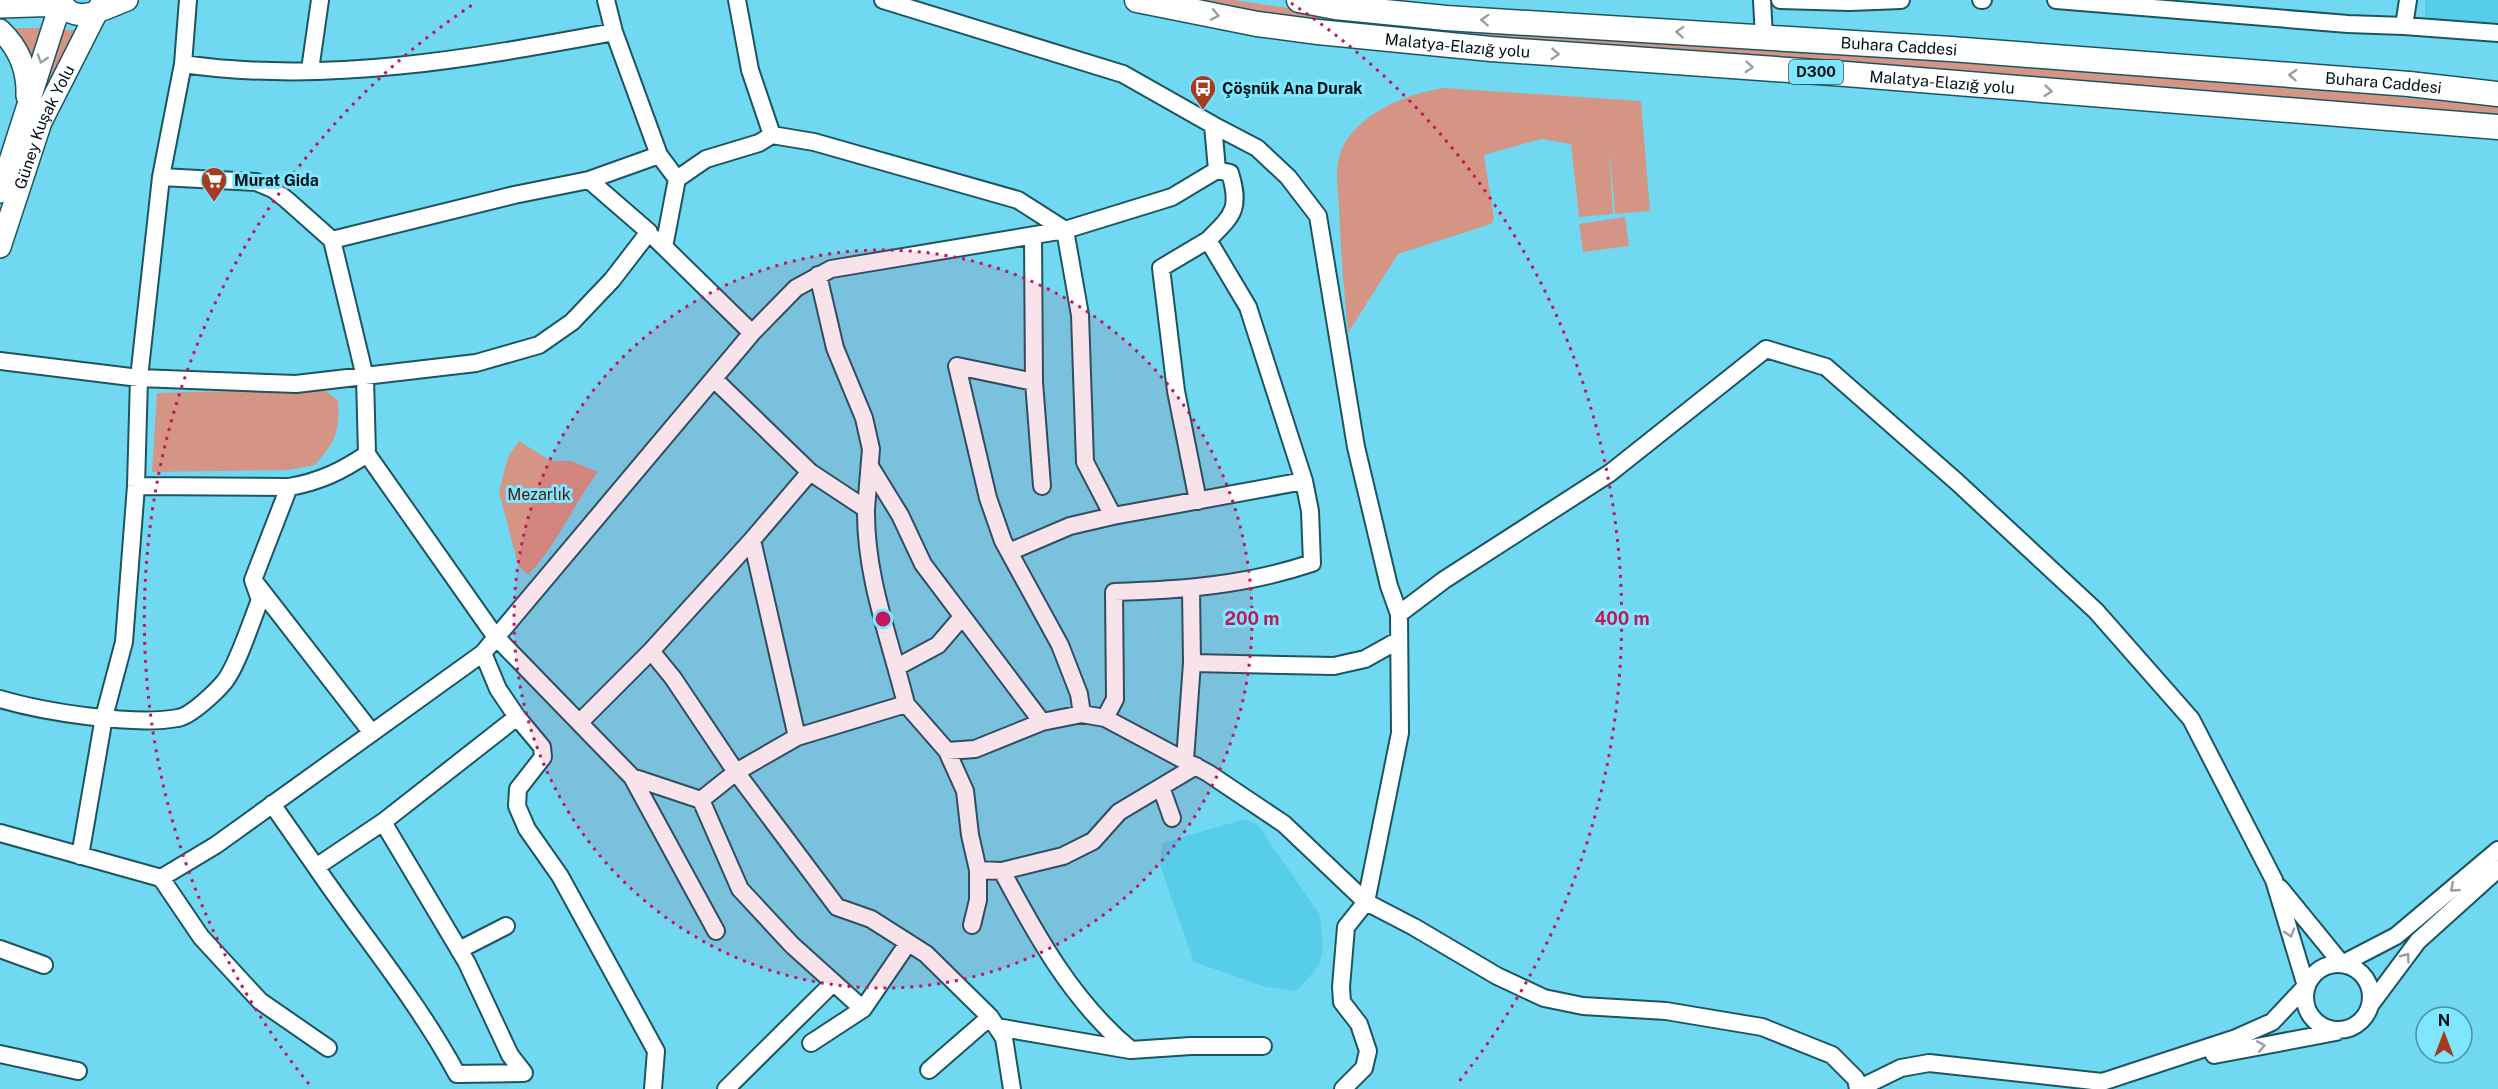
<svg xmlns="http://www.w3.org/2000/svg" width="2498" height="1089" font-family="'Public Sans',sans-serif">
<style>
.built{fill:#56cee9}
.green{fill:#d49584}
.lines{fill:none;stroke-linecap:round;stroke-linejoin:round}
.minor-casing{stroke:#1c5562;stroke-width:20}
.major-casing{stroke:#1c5562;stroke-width:24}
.highway-casing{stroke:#1c5562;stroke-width:27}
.minor{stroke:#fff;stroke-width:16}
.major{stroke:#fff;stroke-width:21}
.highway{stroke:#fff;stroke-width:24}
.oneway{stroke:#99a0a2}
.ring{fill:none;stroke:#c2185b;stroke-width:3;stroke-dasharray:3 6}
.labels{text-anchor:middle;stroke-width:6;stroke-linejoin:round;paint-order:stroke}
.shield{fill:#7ee6ff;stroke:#26515c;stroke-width:1.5}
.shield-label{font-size:15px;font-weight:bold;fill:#001116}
.street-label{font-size:16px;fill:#001116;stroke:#7ee6ff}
.poi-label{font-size:16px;font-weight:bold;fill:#001116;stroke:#7ee6ff;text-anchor:start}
.park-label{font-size:16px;fill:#551808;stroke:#7ee6ff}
.centre{fill:#c2185b;stroke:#7ee6ff;stroke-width:3}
.ring-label{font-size:18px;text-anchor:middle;font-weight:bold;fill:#c2185b;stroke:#7ee6ff;stroke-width:6;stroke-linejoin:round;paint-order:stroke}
</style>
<rect width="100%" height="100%" fill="#70d9f1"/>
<path class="built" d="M2425,0h73v24l-73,-4z
M1245,819l12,5 63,91 3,33 -4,17 -20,24 -7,2 -26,-4 -72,-25 -34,-97 2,-22z"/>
<path class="green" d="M1187,0h47l133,20 854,59 277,28v10c-261,-27 -523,-44 -785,-62 -176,-13 -353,-22 -526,-55z
M15,28h26l-12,46 -6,-27z
M57,30h23l-80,184z
M1444,88l197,13 9,110 -35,3 -6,-68 4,68 -34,3 -8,-73 -30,-5 -57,16 10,64 -3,5 -93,30 -50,79c-4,-43 -8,-86 -9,-129 -1,-14 -4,-32 0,-46 10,-41 67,-65 105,-70z
M1625,217l4,29 -46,6 -4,-28z
M323,389l15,11c2,32 -2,41 -23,65l-27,5 -136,2 5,-79z
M519,441l32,20h20l27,11c-25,33 -41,73 -70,103l-10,-10 -19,-73 9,-35z"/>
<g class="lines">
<g class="minor-casing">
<path id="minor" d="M737,0l13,70 22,65 42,7 204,58 47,30 15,85 5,147 28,54 -43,10 -61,26
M1762,0l2,38
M1780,0l70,2 51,-2
M1981,0h2
M2056,0l292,24 56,2 4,-26
M2404,26l94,7
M183,64c144,21 290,-6 431,-32
M310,70l10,-70
M1213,125l44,23 31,29 30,39 38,231 33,139 10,28 45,-34 166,-107 156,-124 60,18 131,115 139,129 95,108 83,161 32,106 -34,36 -36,16 -134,44 -173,-19 -28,5 -43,21
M659,155l18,24
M1217,170l13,3c11,36 3,42 -22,67l40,67 56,174
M161,177l95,5 17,7 14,11 45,40 33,137 2,77 128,182 137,141 84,154
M1033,237l1,145 -77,-16 31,132 15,43 57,104 19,49 3,20
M656,239l96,94
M332,240l182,-45 75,-15
M664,247l13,-68 29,-20 53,-16 13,-8
M0,361l139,17 157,6 180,-21 63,-18 33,-23 40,-42 37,-48 -60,-52 70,-25 -45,-123 -8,-32
M715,380l95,92 -58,68 45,197
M1034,382l8,104
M871,468l29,47 23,49 119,158
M810,472l56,37 5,-60 -7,-31 -29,-70 -17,-73
M136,486l153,1
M1198,501l-22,-110 -15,-123 47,-28
M866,509c-1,68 24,130 40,195
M257,585l115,148
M651,651l101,-111
M1192,663l142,3 31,-7 34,-19
M897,667l41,-22 24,-28
M0,699c44,13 133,27 178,19 13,-2 39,-27 47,-37 13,-17 26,-59 35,-81l-7,-20 36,-93c30,-5 53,-16 78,-33
M517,717l25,30 1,10 -25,32 -1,17 10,23 33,47 96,175 -3,38
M1105,718l10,-19 -1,-107c68,-2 133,-7 198,-29l-2,-52 -6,-30 -191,35
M580,722l71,-71 22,27 63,94 101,135 34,12 55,35 64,63 14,21 8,51
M947,751l18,40 5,44 8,35 24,1c35,66 71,131 129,179l60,-4h72
M1185,760l7,-97 -1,-74
M632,777l69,23 35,-28 61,-35 109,-33 41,47 28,-2 67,-27 40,-8 23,4 103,55 76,51 82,78 48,25 83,49 47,22 39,8 83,5 96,16 70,28 24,24 2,10
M1161,787l11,31
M701,800l39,89 52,56 71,64
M272,804l44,63 67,-45 134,-105 -19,-28 -15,-36
M0,833l161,45 55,-33 267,-192 269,-320 44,-45 35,-19 234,-39 107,-33 45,-27 -4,-45 -90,-51 -240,-74
M80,856l24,-139 20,-75 12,-156 3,-108 22,-201 22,-113 5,-64
M316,867c47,69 101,133 141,207l67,-1 -14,-18 -43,-92 -84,-141
M1002,871l61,-15 30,-15 26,-29 77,-46
M161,878l40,59 59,64 68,47
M2280,888l62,76 54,-28 102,-86
M972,925l6,-25v-30
M0,949l44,16
M459,950l47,-24
M2305 997a33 33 0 1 1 66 0a33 33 0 1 1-66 0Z
M2371,1004l47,-63 80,-72
M997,1027l133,23
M811,1043l52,-34 45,-66
M0,1054l78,17
M2214,1055l122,-23
M929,1070l61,-53
M726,1089l107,-106
M1343,1089l21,-21 4,-17 -9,-27 -17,-22 -1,-15 5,-60 20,-25 34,-169 -1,-119"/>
</g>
<g class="major-casing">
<g id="major">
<path d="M61,0c12,29 46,7 66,0"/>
<path d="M0,7l63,-2 -8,16 -55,171"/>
<path d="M0,30c19,18 28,39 27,66"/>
<path id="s1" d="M0,247l41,-125 62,-122"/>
</g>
</g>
<g class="highway-casing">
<g id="highway">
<path id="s2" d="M1137,0l120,24 61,8 173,17 355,25 652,53"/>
<path id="s3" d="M1299,0l36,7 111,11 505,31 458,35 89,10"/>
</g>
</g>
<use href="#minor" class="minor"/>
<use href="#major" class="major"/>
<use href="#highway" class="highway"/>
</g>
<defs><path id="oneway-chevron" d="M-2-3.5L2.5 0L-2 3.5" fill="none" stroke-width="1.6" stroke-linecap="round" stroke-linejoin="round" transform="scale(1.5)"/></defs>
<g class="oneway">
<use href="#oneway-chevron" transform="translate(1215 15) rotate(11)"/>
<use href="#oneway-chevron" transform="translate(1485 20) rotate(-177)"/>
<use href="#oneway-chevron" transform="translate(1680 32) rotate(-176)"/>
<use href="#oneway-chevron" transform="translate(1555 54) rotate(4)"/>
<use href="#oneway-chevron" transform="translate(42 59) rotate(107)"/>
<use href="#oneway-chevron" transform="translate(1749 67) rotate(4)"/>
<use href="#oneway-chevron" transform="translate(2293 75) rotate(-176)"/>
<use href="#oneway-chevron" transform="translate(2048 91) rotate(5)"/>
<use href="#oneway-chevron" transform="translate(2454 888) rotate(139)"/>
<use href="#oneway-chevron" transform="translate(2290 933) rotate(73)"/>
<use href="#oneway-chevron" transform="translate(2406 957) rotate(-53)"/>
<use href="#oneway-chevron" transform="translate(2261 1046) rotate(-11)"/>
</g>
<circle cx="883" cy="619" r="369" fill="#c2185b" fill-opacity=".12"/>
<g class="ring">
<circle cx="883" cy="619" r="369"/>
<path d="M309 1084A739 739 0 0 1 475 3M1291 3A739 739 0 0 1 1457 1084"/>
</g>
<defs>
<g id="bus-pin" transform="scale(1.35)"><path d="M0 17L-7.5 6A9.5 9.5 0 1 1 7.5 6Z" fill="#a53c22" stroke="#7ee6ff"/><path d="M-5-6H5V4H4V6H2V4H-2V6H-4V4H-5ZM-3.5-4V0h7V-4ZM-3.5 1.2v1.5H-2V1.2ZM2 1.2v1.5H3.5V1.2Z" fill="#fff"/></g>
<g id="supermarket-pin" transform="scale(1.35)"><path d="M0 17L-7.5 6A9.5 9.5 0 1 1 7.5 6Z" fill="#a53c22" stroke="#7ee6ff"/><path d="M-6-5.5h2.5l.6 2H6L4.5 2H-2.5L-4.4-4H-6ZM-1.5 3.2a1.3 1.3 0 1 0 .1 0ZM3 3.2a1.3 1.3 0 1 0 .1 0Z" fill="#fff"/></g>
</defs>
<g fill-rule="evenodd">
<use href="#bus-pin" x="1203" y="88"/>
<use href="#supermarket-pin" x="214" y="180"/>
</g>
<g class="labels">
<rect class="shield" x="1789" y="60" width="54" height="24" rx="4.5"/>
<g class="shield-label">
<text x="1816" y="77">D300</text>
</g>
<g class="street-label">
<text dy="6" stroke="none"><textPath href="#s2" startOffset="324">Malatya-Elazığ yolu</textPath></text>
<text dy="6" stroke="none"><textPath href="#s3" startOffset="602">Buhara Caddesi</textPath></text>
<text dy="6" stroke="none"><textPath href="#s2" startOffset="810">Malatya-Elazığ yolu</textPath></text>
<text dy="6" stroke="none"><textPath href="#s3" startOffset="1088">Buhara Caddesi</textPath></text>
<text dy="6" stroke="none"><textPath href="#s1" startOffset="128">Güney Kuşak Yolu</textPath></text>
</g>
<g class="poi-label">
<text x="1222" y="94">Çöşnük Ana Durak</text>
<text x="234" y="186">Murat Gida</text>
</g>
<g class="park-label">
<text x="539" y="500">Mezarlık</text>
</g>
</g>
<circle cx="883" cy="619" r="9" class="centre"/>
<g class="ring-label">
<text x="1252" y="625">200 m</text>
<text x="1622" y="625">400 m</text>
</g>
<g transform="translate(2444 1035)"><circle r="28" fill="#7ee6ff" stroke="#4c91a2" stroke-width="1.5"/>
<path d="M0-4.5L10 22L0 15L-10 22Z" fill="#a53c22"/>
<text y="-9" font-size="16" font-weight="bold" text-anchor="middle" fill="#001116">N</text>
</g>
</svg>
